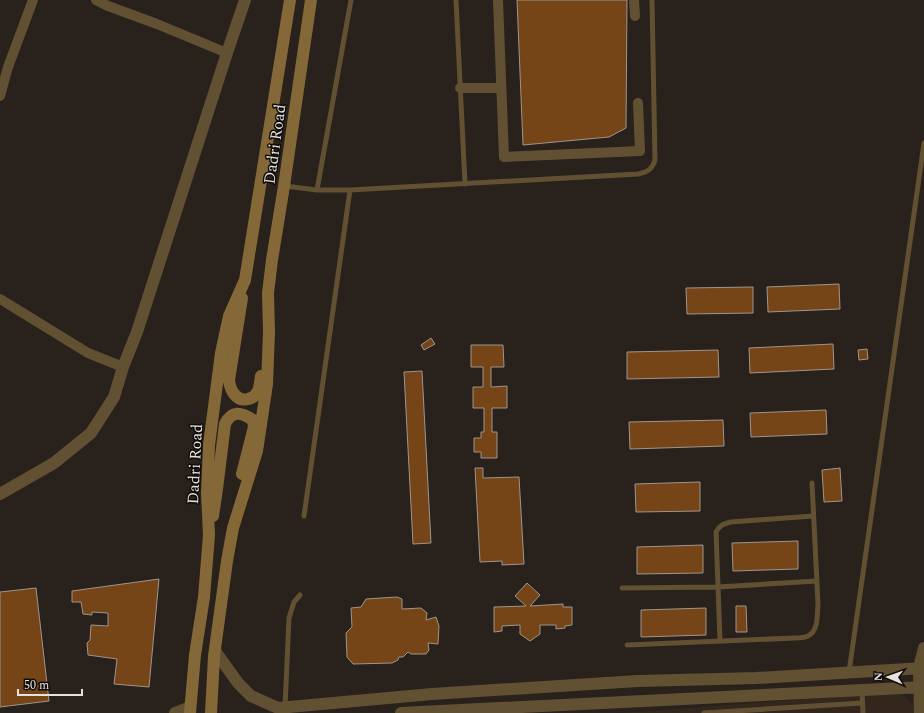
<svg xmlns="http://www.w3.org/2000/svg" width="924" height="713" font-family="Spectral,serif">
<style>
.built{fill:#33271d}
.building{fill:#764517;stroke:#9f958e}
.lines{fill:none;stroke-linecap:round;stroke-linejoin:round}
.service{stroke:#625032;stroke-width:5}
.minor{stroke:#625032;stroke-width:10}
.tertiary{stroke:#625032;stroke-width:12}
.secondary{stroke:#856837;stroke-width:12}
.labels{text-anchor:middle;stroke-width:3;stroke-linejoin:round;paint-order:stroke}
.street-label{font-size:16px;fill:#e7e1de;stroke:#0f0c09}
</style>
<rect width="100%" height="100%" fill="#29211c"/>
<path class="built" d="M886,693l17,2 12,12 2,6h-296z"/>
<path class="building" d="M517,0h110l-1,128 -17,9 -86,8z
M839,284l1,25 -72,3 -1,-25z
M753,287v26l-66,1 -1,-26z
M431,338l4,6 -11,6 -3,-5z
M833,344l1,25 -84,4 -1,-25z
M471,345h32l1,22h-13v20l16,-1v22h-15v24h5v26h-16v-6h-7v-14h7v-6h3v-24h-11v-21h10v-20h-12z
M867,349l1,10 -9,1 -1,-10z
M718,350l1,27 -92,2v-27z
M422,371l9,172 -18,1 -9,-172z
M826,410l1,24 -76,3 -1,-24z
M723,420l1,26 -94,3 -1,-27z
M475,468h8v10l36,-1 5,87 -22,1v-4l-22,1z
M840,468l2,33 -18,1 -2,-32z
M700,482v29l-64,1 -1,-28z
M798,541v28l-65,2 -1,-28z
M703,545v28l-66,1v-27z
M159,579l-10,108 -35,-3 3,-25 -29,-4 -1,-12 3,-3 1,-15 17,1v-13l-16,-1v3l-9,-1 -2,-12h-9v-11z
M527,583l13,12 -10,11 33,-2v3h9v18l-7,1v2l-9,1v-4h-16v9l-10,7 -10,-7v-9l-18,1v5l-8,1v-25l32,-1 -11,-10z
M36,588l13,113 -49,6v-115z
M397,597l5,2v10l19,-1 6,5 -1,7 10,-3 3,9 -1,18 -10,-1 1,7 -3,4h-15l-3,-2 -5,5h-4l-1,3 -6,3 -39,1 -6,-7 -1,-24 6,-6 -1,-19 10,-1 5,-8z
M736,606h10l1,26h-11z
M706,608v27l-65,2v-27z"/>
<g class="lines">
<path class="service" d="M456,0l9,184
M285,186l32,4h33l288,-16c9,-2 14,-4 17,-14l-3,-160
M317,190l34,-190
M304,516l46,-326
M622,588l96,-1 99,-6
M720,641l-4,-109c4,-7 7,-8 15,-10l82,-6
M627,645l168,-7c4,0 9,0 13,-2 11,-5 9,-23 10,-32l-6,-121
M849,672l75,-529
M862,690l1,23
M285,707l4,-89 5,-16 6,-7
M704,713l158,-10"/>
<path class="minor" d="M96,0l12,6 49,18 70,29
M498,0l6,157 136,-6 -2,-48
M634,0l1,16
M460,88h41
M0,96l8,-29 25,-67
M0,299l88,54 35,14"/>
<path class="tertiary" d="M0,494l54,-31 37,-30 23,-36 9,-30 14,-35 90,-279 18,-53
M215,651l23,32 13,13 27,12 154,-14 206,-13 118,-3 168,-10
M175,713l15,-6
M401,713l523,-26
M920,713l-1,-45 5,-20"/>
<path class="secondary" d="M242,298l-13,82c1,10 7,22 19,19 5,-1 8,-4 10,-8 2,-4 2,-10 3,-15
M213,516l4,-27 8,-65c7,-14 16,-12 28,-4l1,7 -12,47
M190,713l5,-58 9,-58 5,-62 -2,-42 2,-48 12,-92 8,-37 16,-36 45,-280
M211,713l3,-57 13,-95 6,-33 24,-77 10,-67 2,-52 -1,-39 4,-33 12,-74 27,-186"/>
</g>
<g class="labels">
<g class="street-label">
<text transform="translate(274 144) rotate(-82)" y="6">Dadri Road</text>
<text transform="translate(194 464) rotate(-87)" y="6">Dadri Road</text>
</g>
</g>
<g transform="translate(888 677) rotate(272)" stroke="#0f0c09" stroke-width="3" paint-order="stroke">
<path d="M0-3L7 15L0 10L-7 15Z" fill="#e7e1de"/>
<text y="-6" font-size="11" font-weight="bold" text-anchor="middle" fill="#e7e1de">N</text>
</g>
<path d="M18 689v6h64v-6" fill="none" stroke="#e7e1de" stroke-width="2"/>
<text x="24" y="689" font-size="12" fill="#e7e1de" stroke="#0f0c09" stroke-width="3" paint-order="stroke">50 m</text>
</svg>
